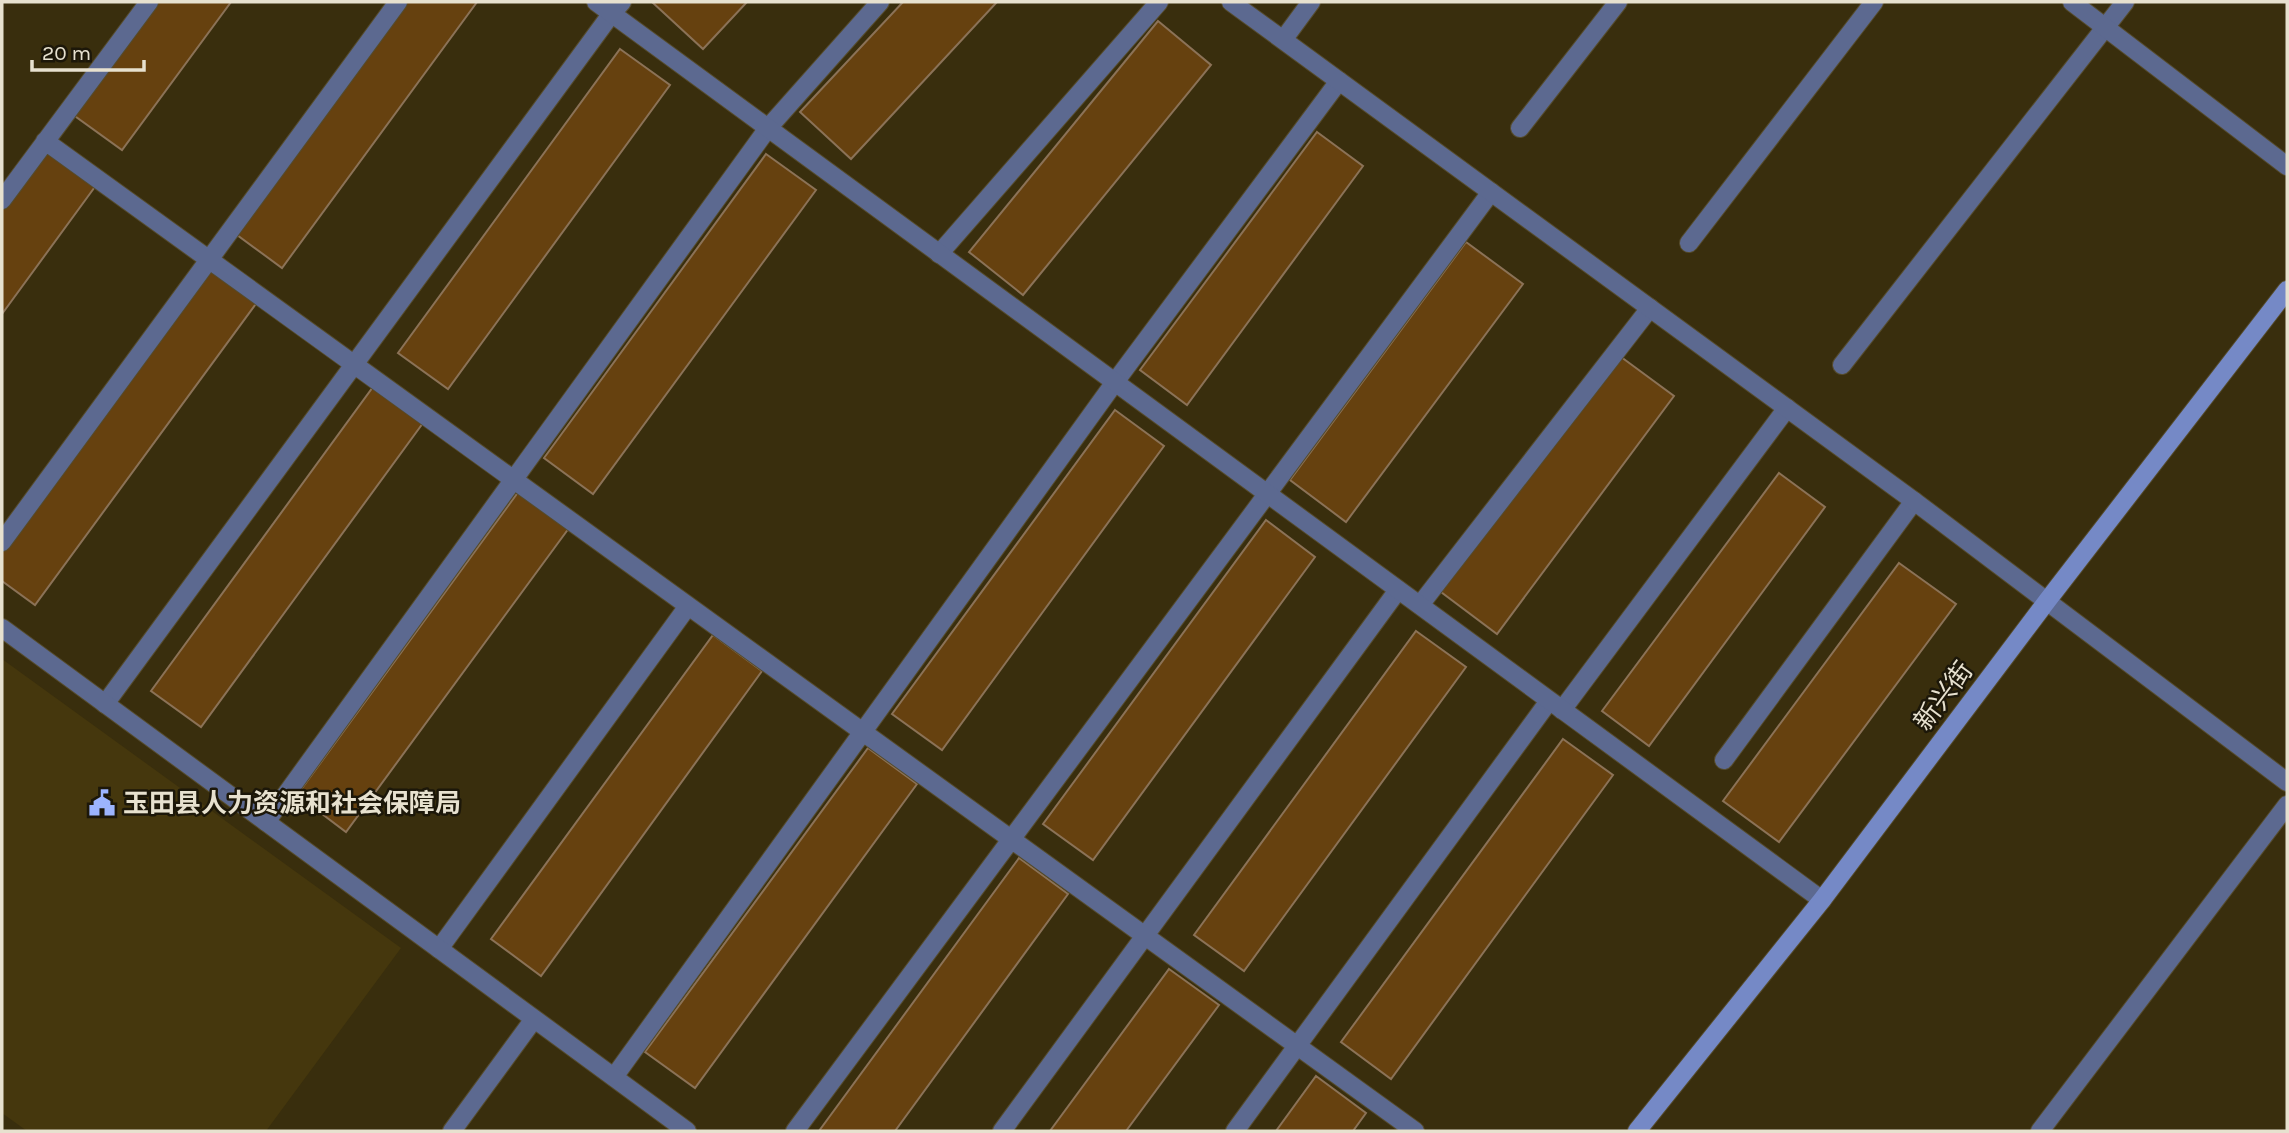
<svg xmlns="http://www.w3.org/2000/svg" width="2289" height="1133" font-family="Karla,'Noto Sans SC',sans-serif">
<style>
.built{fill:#45370d}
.building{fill:#66410f;stroke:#8b7257;stroke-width:2}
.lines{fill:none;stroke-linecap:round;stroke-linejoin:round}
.lane-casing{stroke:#554b2c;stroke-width:20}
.street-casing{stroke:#554b2c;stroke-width:20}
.secondary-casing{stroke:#554b2c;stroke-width:20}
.lane{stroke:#5c6990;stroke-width:18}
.street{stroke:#5c6990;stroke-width:18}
.secondary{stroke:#7589c6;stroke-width:18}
.labels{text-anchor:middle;stroke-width:5;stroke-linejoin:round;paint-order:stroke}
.street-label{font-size:26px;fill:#e7e1cf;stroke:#1c1709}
.poi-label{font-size:26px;font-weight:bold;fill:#e7e1cf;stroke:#1c1709;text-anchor:start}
</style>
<rect width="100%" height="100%" fill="#392e0d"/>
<path class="built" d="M2,659l399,289 -135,183h-239l-25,-18z"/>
<path class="building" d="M154,2h77l-109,148 -50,-36z
M400,2h77l-195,266 -49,-36z
M652,2h95l-44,47z
M903,2h94l-146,157 -51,-47z
M1158,21l53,44 -188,230 -54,-43z
M620,49l50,36 -222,304 -50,-36z
M1317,132l46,34 -176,239 -47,-35z
M48,148l49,36 -95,130v-104z
M766,154l50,36 -223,304 -49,-36z
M1466,242l57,42 -177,238 -56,-42z
M208,265l50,36 -223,304 -33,-24v-34z
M1617,354l57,42 -177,238 -56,-42z
M373,387l50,36 -222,304 -50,-36z
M1115,410l49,36 -222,304 -50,-36z
M1779,473l46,34 -176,239 -47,-35z
M519,491l50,37 -223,304 -49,-37z
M1266,520l49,37 -222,303 -50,-36z
M1899,563l57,41 -177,238 -56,-41z
M1416,631l50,36 -222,304 -50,-36z
M713,635l49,36 -221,305 -50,-37z
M1563,739l50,36 -222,304 -50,-37z
M868,748l49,36 -222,304 -50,-36z
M1019,858l49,36 -173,237h-76z
M1169,969l50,36 -93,126h-76z
M1316,1076l50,37 -13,18h-77z"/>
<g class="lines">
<g class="lane-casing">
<path id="lane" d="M1520,128l98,-126
M45,141l1370,990
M2,200l147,-198
M1689,243l185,-241
M939,254l220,-252
M1842,365l283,-363
M2,542l396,-540
M1420,605l230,-297
M105,704l507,-691 10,-11
M1562,710l225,-302
M1724,760l190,-259
M266,822l502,-694 112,-126
M439,949l249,-343
M614,1077l501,-695 224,-301
M795,1131l696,-939
M1002,1131l396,-541
M1235,1131l314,-430
M2040,1131l247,-326"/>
</g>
<g class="street-casing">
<path id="street" d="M596,2l1226,898
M1231,2l683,499 373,281
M2072,2l215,164
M1283,40l28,-38
M2,628l685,503
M452,1131l82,-112"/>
</g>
<g class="secondary-casing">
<path id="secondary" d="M1637,1131l185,-231 225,-299 240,-311"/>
</g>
<use href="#lane" class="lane"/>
<use href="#street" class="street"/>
<use href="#secondary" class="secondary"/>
</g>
<defs>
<g id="civic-bare" transform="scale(2.1)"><path d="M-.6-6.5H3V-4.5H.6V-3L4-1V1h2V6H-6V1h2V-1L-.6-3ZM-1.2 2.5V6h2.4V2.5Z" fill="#9cb4fd" stroke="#1c1709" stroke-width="2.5" paint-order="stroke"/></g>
</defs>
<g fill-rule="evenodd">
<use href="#civic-bare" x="102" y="803"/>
</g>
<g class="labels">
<g class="street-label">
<text transform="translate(1943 696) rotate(-53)" y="9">新兴街</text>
</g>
<g class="poi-label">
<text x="123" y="812">玉田县人力资源和社会保障局</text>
</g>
</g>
<rect width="2289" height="1133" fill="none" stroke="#e7e1cf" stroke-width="7"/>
<path d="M32 60v10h112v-10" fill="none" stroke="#e7e1cf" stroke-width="3.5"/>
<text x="42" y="60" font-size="21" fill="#e7e1cf" stroke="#1c1709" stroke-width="5" paint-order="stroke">20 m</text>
</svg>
